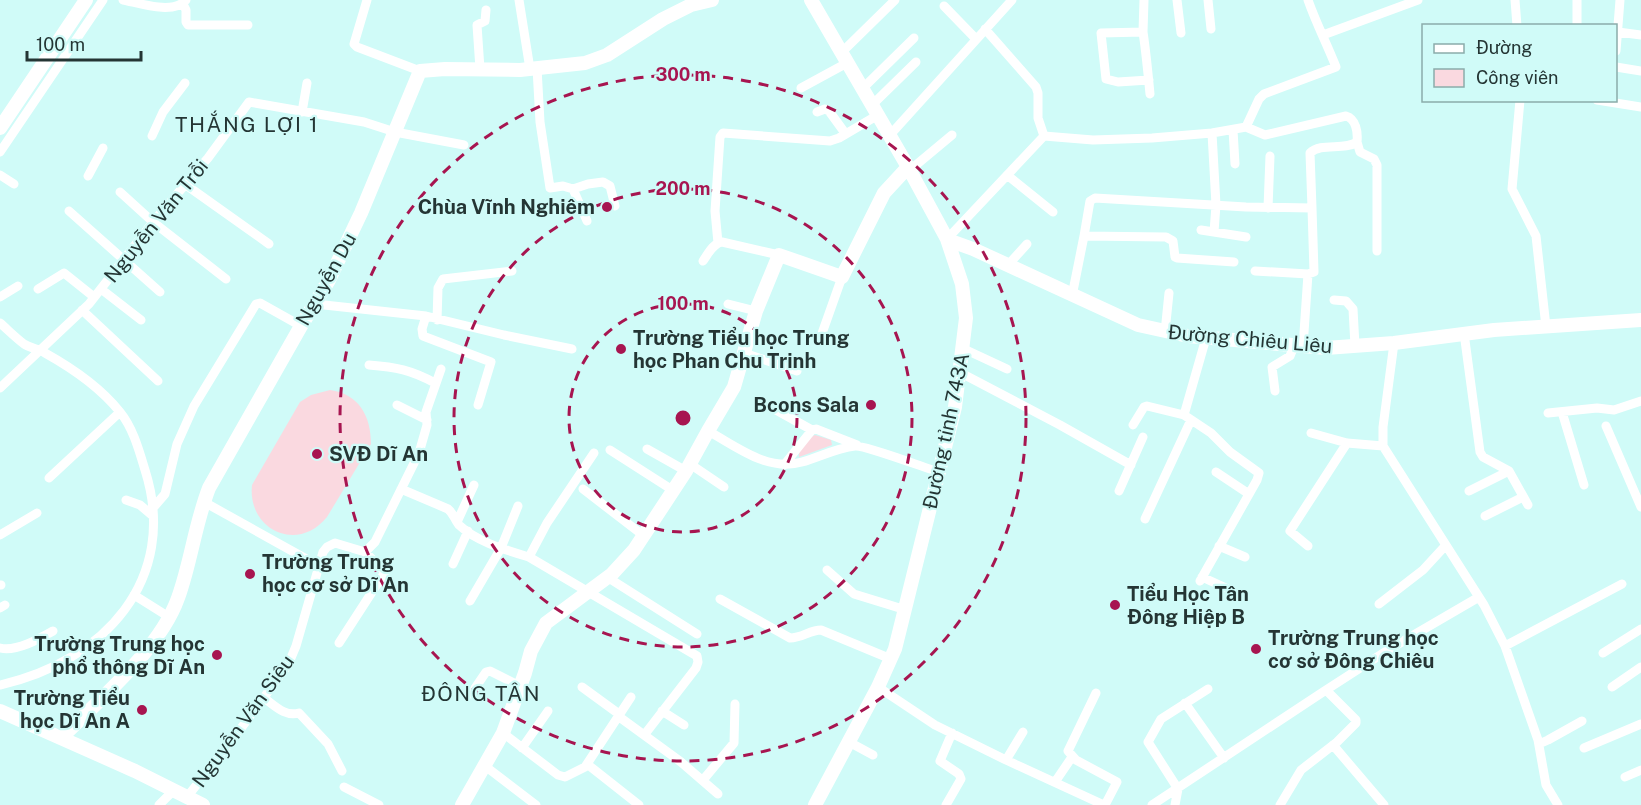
<svg xmlns="http://www.w3.org/2000/svg" width="1641" height="805" font-family="'Public Sans',sans-serif">
<style>
.green{fill:#fad9e0}
.lines{fill:none;stroke-linecap:round;stroke-linejoin:round}
.street{stroke:#fff;stroke-width:9}
.secondary{stroke:#fff;stroke-width:14}
.ring{fill:none;stroke:#a71550;stroke-width:3;stroke-dasharray:10 8}
.poi-dot{fill:#a71550;stroke:#d0fbf8;stroke-width:2}
.labels{text-anchor:middle;stroke-width:4.5;stroke-linejoin:round;paint-order:stroke}
.poi-label{font-size:20px;font-weight:bold;fill:#243534;stroke:#d0fbf8;text-anchor:start}
.street-label{font-size:20px;fill:#243534;stroke:#d0fbf8}
.neighbourhood-label{font-size:21px;letter-spacing:1.5px;fill:#243534;stroke:#d0fbf8}
.centre{fill:#a71550;stroke:#d0fbf8;stroke-width:3}
.ring-label{font-size:18px;text-anchor:middle;font-weight:bold;fill:#a71550;stroke:#d0fbf8;stroke-width:4.5;stroke-linejoin:round;paint-order:stroke}
</style>
<rect width="100%" height="100%" fill="#d0fbf8"/>
<path class="green" d="M330,390c29,4 41,26 41,54l-44,73c-30,37 -80,12 -75,-32l48,-83 11,-7z
M815,435l16,5 1,5 -33,12c-1,-9 9,-19 16,-22z"/>
<g class="lines">
<path class="street" d="M123,0c16,3 50,15 63,0
M367,0l-13,44 3,3 63,24
M519,0l11,69
M1177,0l4,33
M1208,0l3,29
M1515,0l2,26
M183,4l3,6v12l2,3h60
M944,6l32,33
M1577,26v-26
M985,29l51,58 2,6v25l6,18
M1143,32l1,-32
M1618,32l23,3
M1323,35l95,-35
M1616,51l4,-51
M841,53l54,-53
M1616,67l25,4
M537,68l3,54 10,66 13,-2 10,3 14,32
M480,69l-3,-44 8,-4 1,-11
M1149,80l-31,2 -12,-3 -5,-46 42,-1c3,20 5,41 7,62
M801,88l46,-25
M862,89l52,-51
M1520,100l-8,89 24,47 10,91
M1597,100l44,7
M872,105l44,-43
M302,112l5,-29
M817,112l8,-3 4,2 16,22
M1246,127l13,-28 5,-5 72,-27c-9,-23 -20,-44 -28,-67
M1233,130l2,34
M1212,133l4,72 -2,27
M890,135l122,-135
M152,136l11,-24 22,-29
M1357,142l3,10 14,7 3,6v86
M0,152l103,-152
M910,170l42,-35
M0,175l14,9
M1007,175l46,37
M88,176l15,-28
M186,185l83,59
M573,189l15,-5 15,-2 7,4 5,20
M120,192l33,30 73,57
M1268,208l2,-52
M69,211l91,81
M1201,230l45,7
M1084,236l6,-35 5,-3 151,9 66,1 2,64 -6,2 -53,-3
M947,239l97,-103 49,4 59,-2 60,-5 34,-6 19,8 81,-19c10,3 12,16 11,26 -13,9 -36,0 -47,11l2,55
M718,243l-3,-32 5,-74 3,-4 107,8 9,-3 39,-23
M703,261c5,-7 10,-18 19,-19l57,13
M1008,265l19,-21
M38,289l26,-16 30,24
M101,289l40,31
M1072,296l12,-60 82,1 7,4 2,16 2,1 57,4
M0,297l18,-11
M1334,300l12,1 7,8 2,37
M315,304l111,12 78,19 68,14
M728,304l28,7
M82,310l76,71
M426,316l-4,13 1,7 68,26 -13,43
M437,320l1,-32 5,-9 69,-8
M0,323c8,7 16,15 24,21 6,4 15,5 21,9 27,15 55,34 75,59 13,16 19,38 25,58 35,110 -42,192 -145,215
M1165,332l4,-39
M1464,333l16,119 3,5 26,14 19,34
M820,339l22,-62
M1394,343l-11,84v19l101,159 21,41 33,94 8,45 12,20
M1303,347l5,-73
M964,349l43,20
M744,353l53,18
M369,365c27,2 42,5 66,18
M961,373l99,52 71,40
M0,388l89,-84 64,-82 55,-64 41,-56 115,20 31,10 69,13
M1275,391l-3,-24 18,-11 4,-10
M397,405l30,15
M767,405l45,25
M1562,412l22,73
M1548,413l49,-5 17,2 27,-9
M1184,415l22,-77
M1133,425l11,-18 3,-1 37,9 27,18 19,19 29,21 -2,7 -57,101
M1606,426l35,81
M708,431c28,15 59,41 94,31 17,-5 35,-14 53,-16 10,-1 70,22 84,26
M1311,433l36,10 36,3
M647,449l39,22
M610,450l64,41
M690,464l34,23
M784,465l28,-35 4,-1 41,16
M1216,472l33,22
M49,478l71,-66
M401,489l47,20c6,5 6,10 11,16 18,17 47,25 70,32l168,99 1,6 -2,6 -51,66
M583,489l61,47
M1119,491l24,-54
M1469,491l40,-20
M126,500l14,5 13,11
M204,502l115,64
M153,508l12,-14 12,-50 17,-38 62,-102 4,-1 41,23
M1485,516l38,-19
M1145,519l46,-99
M457,522l17,-37
M0,535l37,-22
M1219,546l26,11
M1308,546l-18,-15 57,-88
M529,557l18,-34 47,-70
M453,564l15,-33
M827,570l27,24 52,16
M607,577l90,57
M1202,577l37,17
M0,585h1
M134,595l35,22
M720,599l70,39c12,0 20,-8 31,-8l70,29
M470,601l31,-53 17,-42
M1379,604l44,-34 23,-25
M0,608l5,-3
M339,643l46,-71 -20,-20
M1505,646l117,-62
M0,648c16,4 39,-9 53,-17
M1603,653l38,-24
M582,687l37,27
M878,687l57,38 71,35 17,-28
M1612,687l29,-20
M1326,690l62,-40 91,-53
M1096,693l-28,58 8,9 41,22 -12,23
M471,694l15,-22 4,-1 30,15
M264,698c11,8 21,19 35,15l29,31 14,27
M1185,703l39,55
M662,711l22,14
M618,716l63,46 37,32
M503,733l55,42 7,2 20,-10 46,-70
M849,742l24,13
M1539,744l9,-4 34,-19
M1333,745l51,60
M522,748l26,-37
M1584,748l57,-24
M1006,760l98,45
M587,764l52,41
M485,766l51,39
M1625,777l16,-7
M703,780l31,-37 1,-39
M1055,782l17,-25
M344,787l35,18
M187,797l49,-62 52,-70 8,-19 27,-94 4,-5 8,-4 30,9 10,-10 44,-89 8,-28 -1,-13 15,-43
M159,805l14,-14
M946,805l15,-26 -2,-5 -19,-13 12,-28
M1152,805l174,-115 30,30v3l-19,19 -36,28 -21,35
M1175,805l3,-16 -30,-47 13,-23 47,-30"/>
<path class="secondary" d="M811,0l97,167 39,72 15,45 4,34 -11,89 -60,242 -17,38 -63,118
M0,128l86,-128
M948,240l25,9 165,76 50,11 138,12 68,-5 100,-13 147,-10
M0,711l135,60 68,34
M61,738c38,-38 99,-89 117,-140 13,-36 17,-74 31,-110l92,-162 28,-46 32,-67 59,-142 25,-2 75,1 65,-7 22,-8 56,-36 28,-14 21,-5
M462,805l41,-72 22,-60 6,-22 15,-28 66,-49 22,-24 52,-79 22,-40 26,-44 22,-76 23,-56 63,22 42,-84 24,-26"/>
</g>
<g class="ring">
<circle cx="683" cy="418" r="114"/>
<circle cx="683" cy="418" r="229"/>
<circle cx="683" cy="418" r="343"/>
</g>
<g class="poi-dot">
<circle cx="607" cy="207" r="6"/>
<circle cx="621" cy="349" r="6"/>
<circle cx="871" cy="405" r="6"/>
<circle cx="317" cy="454" r="6"/>
<circle cx="250" cy="574" r="6"/>
<circle cx="1115" cy="605" r="6"/>
<circle cx="1256" cy="649" r="6"/>
<circle cx="217" cy="655" r="6"/>
<circle cx="142" cy="710" r="6"/>
</g>
<g class="labels">
<g class="poi-label">
<text x="595" y="214" text-anchor="end">Chùa Vĩnh Nghiêm</text>
<text x="633" y="345">Trường Tiểu học Trung<tspan x="633" dy="23">học Phan Chu Trinh</tspan></text>
<text x="859" y="412" text-anchor="end">Bcons Sala</text>
<text x="329" y="461">SVĐ Dĩ An</text>
<text x="262" y="569">Trường Trung<tspan x="262" dy="23">học cơ sở Dĩ An</tspan></text>
<text x="1127" y="601">Tiểu Học Tân<tspan x="1127" dy="23">Đông Hiệp B</tspan></text>
<text x="1268" y="645">Trường Trung học<tspan x="1268" dy="23">cơ sở Đông Chiêu</tspan></text>
<text x="205" y="651" text-anchor="end">Trường Trung học<tspan x="205" dy="23">phổ thông Dĩ An</tspan></text>
<text x="130" y="705" text-anchor="end">Trường Tiểu<tspan x="130" dy="23">học Dĩ An A</tspan></text>
</g>
<g class="street-label">
<text transform="translate(156 221) rotate(-51)" y="7">Nguyễn Văn Trỗi</text>
<text transform="translate(326 279) rotate(-61)" y="7">Nguyễn Du</text>
<text transform="translate(1250 339) rotate(5)" y="7">Đường Chiêu Liêu</text>
<text transform="translate(946 431) rotate(-78)" y="7">Đường tỉnh 743A</text>
<text transform="translate(243 721) rotate(-54)" y="7">Nguyễn Văn Siêu</text>
</g>
<g class="neighbourhood-label">
<text x="247" y="132">THẮNG LỢI 1</text>
<text x="481" y="701">ĐÔNG TÂN</text>
</g>
</g>
<circle cx="683" cy="418" r="9" class="centre"/>
<g class="ring-label">
<text x="683" y="81">300 m</text>
<text x="683" y="195">200 m</text>
<text x="683" y="310">100 m</text>
</g>
<rect x="1422" y="24" width="195" height="78" fill="#d0fbf8" stroke="#8bacaa" stroke-width="1.5"/>
<rect x="1434" y="44" width="30" height="9" fill="#ffffff" stroke="#8bacaa" stroke-width="1.5"/>
<text x="1476" y="54" font-size="18" fill="#243534">Đường</text>
<rect x="1434" y="69" width="30" height="18" fill="#fad9e0" stroke="#8bacaa" stroke-width="1.5"/>
<text x="1476" y="84" font-size="18" fill="#243534">Công viên</text>
<path d="M27 51v9h114v-9" fill="none" stroke="#243534" stroke-width="3"/>
<text x="36" y="51" font-size="18" fill="#243534" stroke="#d0fbf8" stroke-width="4.5" paint-order="stroke">100 m</text>
</svg>
